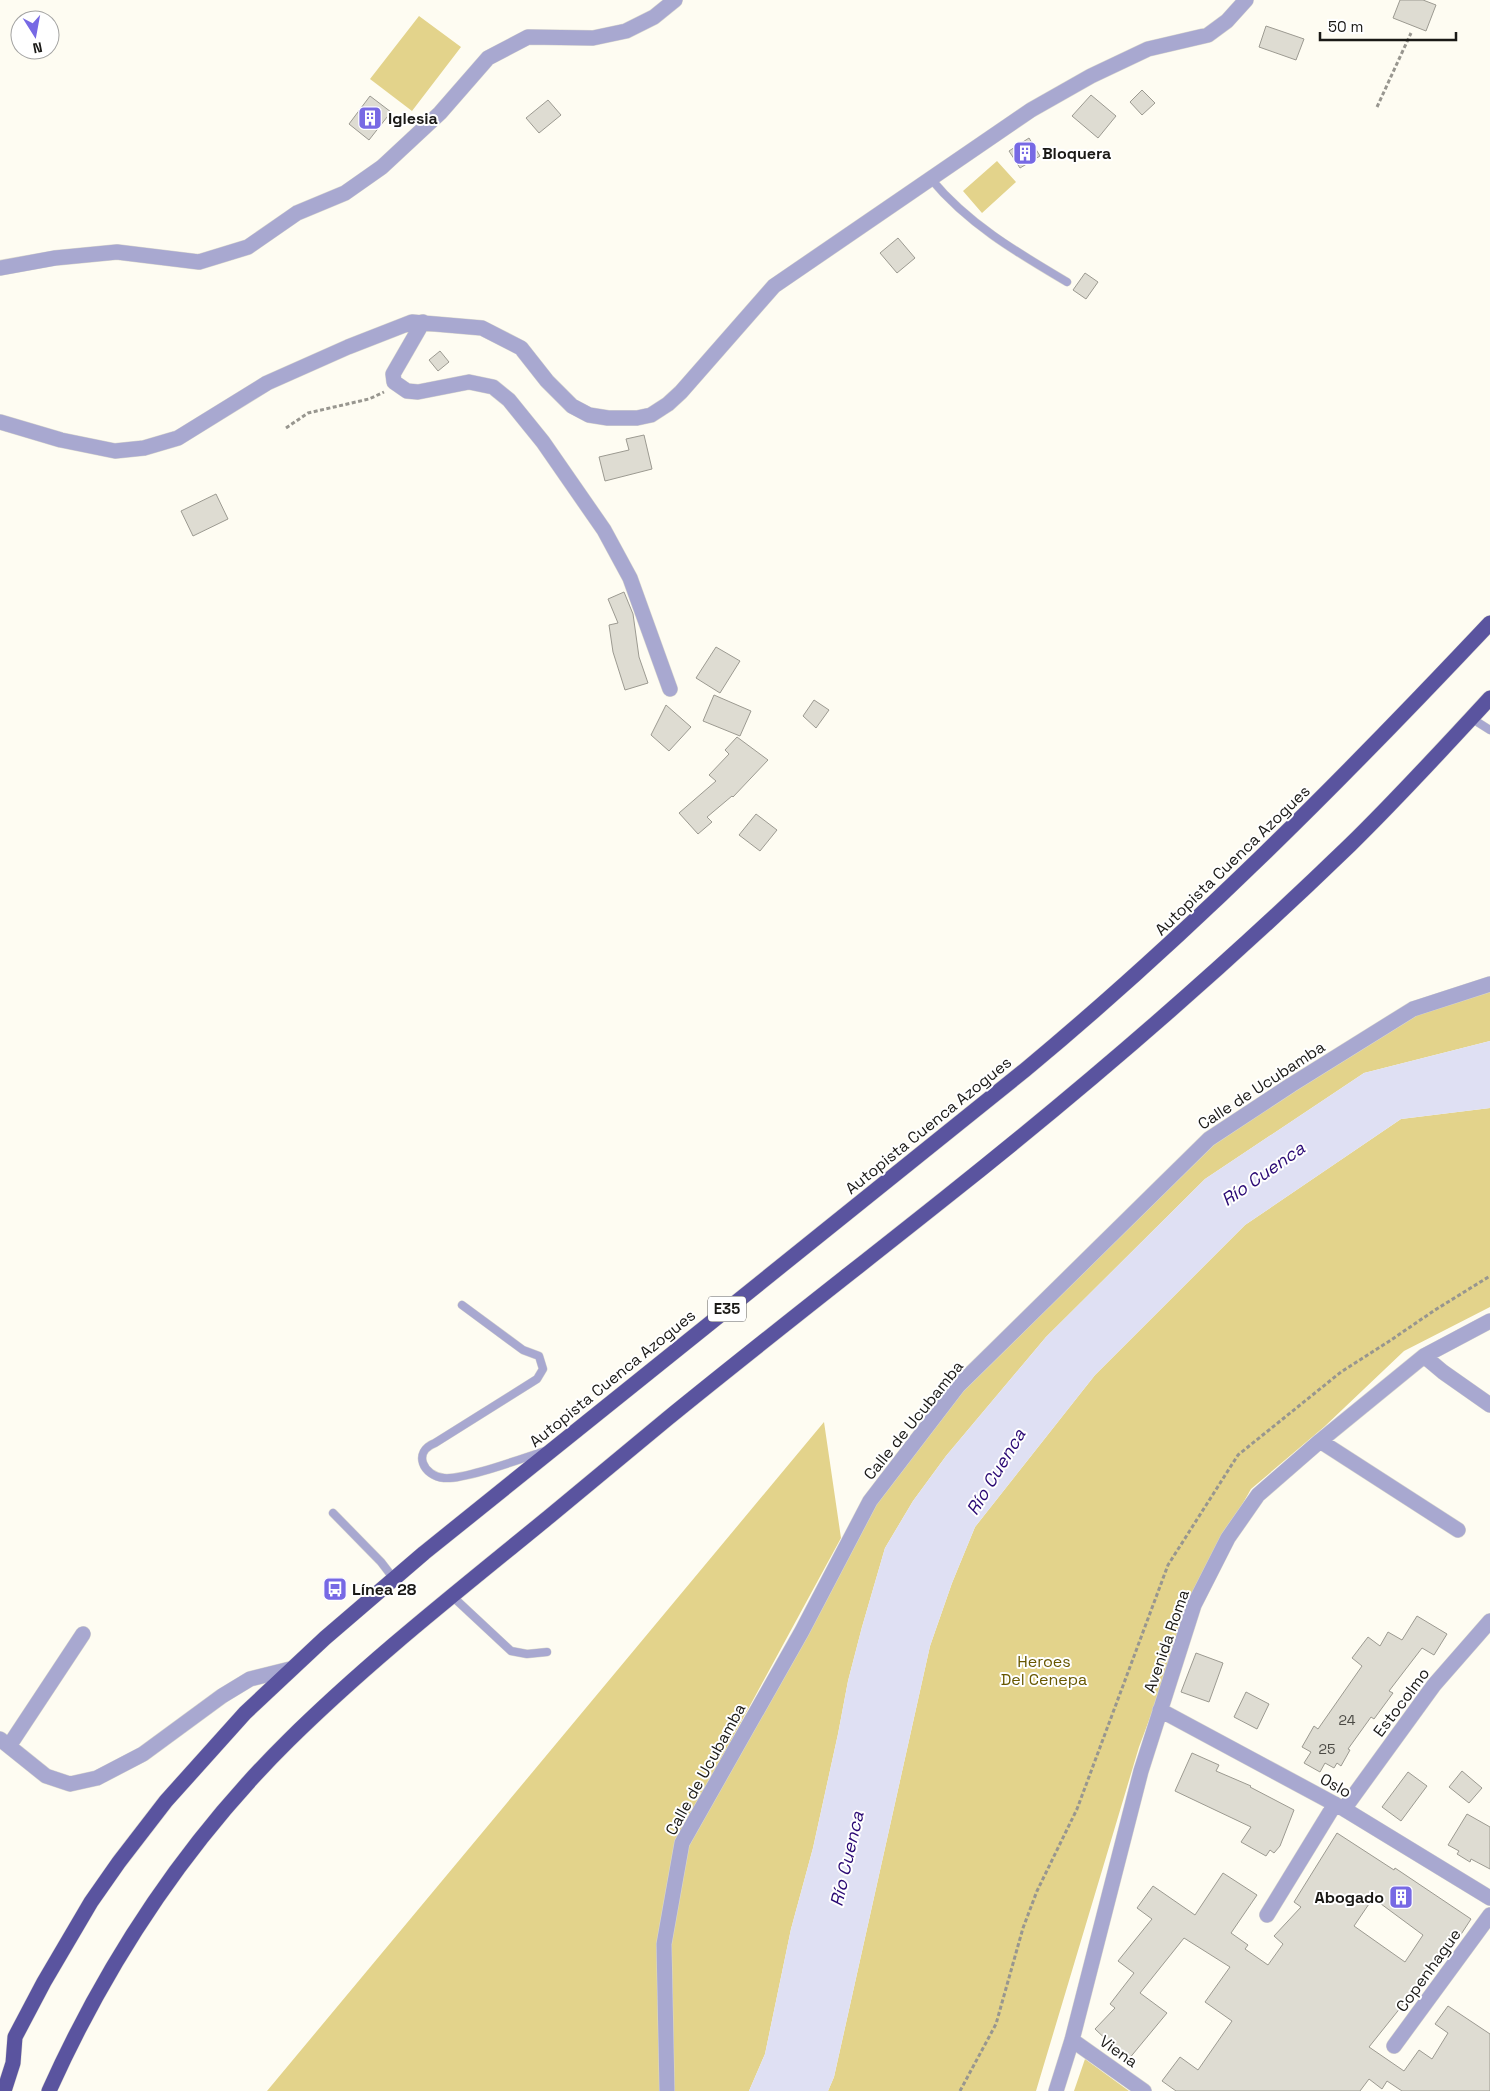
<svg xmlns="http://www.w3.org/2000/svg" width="1490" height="2091" font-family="'Space Grotesk',sans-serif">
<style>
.green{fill:#e3d38b}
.water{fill:#dfe0f3}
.building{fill:#dedcd2;stroke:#9c9a91;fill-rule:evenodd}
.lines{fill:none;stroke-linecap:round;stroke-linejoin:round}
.service-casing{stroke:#dad8cf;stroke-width:9}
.minor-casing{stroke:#dad8cf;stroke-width:16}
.trunk-casing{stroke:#dad8cf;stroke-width:16}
.path{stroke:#98968f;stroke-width:3;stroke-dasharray:4 2.5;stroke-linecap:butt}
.service{stroke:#a8a8d0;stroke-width:8}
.minor{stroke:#a8a8d0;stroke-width:15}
.trunk{stroke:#5a549f;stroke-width:15}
.labels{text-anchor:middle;stroke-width:4;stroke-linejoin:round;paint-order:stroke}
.number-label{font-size:14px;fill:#4b4a45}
.shield{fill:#fff;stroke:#5f5e5c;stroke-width:1}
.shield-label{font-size:15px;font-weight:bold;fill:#1a1916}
.poi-label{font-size:16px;font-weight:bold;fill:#1a1916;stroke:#fff;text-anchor:start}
.street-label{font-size:16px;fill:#1a1916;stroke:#fff}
.park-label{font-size:16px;fill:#675700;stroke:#fff}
.water-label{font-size:18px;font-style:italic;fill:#2a0974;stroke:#fff}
</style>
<rect width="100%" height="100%" fill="#fefcf2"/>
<path class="green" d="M419,16l42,31 -49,64 -42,-32z
M997,161l19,21 -34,31 -19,-22z
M1490,984v57l-126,32 -159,106 -159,158 -100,119 -33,45 -28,47 -23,79 -14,54 -10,53 -25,114 -22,81 -26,125 -16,37h-82l-3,-147 18,-101 188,-342 88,-115 251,-247 204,-130z
M1490,1108v199l-86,44 -80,76 -73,62 -59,104 -38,114 -15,40 -103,344h-208l6,-14 96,-431 22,-63 23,-56 120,-152 150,-150 156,-106z
M824,1422l17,116 -164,302 -15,251h-395z
M1085,2059l44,32h-55z"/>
<path class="water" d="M1490,1041v67l-89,11 -156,106 -150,150 -120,152 -23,56 -22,63 -96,431 -6,14h-79l16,-37 26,-125 22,-81 25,-114 10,-53 14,-54 23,-79 28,-47 33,-45 100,-119 159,-158 159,-106z"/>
<path class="building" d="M1400,0h23l13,5 -10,26 -33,-13z
M1266,26l38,13 -8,21 -37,-13z
M1142,90l13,13 -13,12 -12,-13z
M1091,95l25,21 -18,22 -26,-22z
M370,96l21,16 -22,28 -20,-16z
M548,100l13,15 -22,18 -13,-15z
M1029,138l11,18 -20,12 -11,-17z
M898,238l17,20 -18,15 -17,-20z
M1085,273l13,9 -12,17 -13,-9z
M440,351l9,11 -11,9 -9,-11z
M644,435l8,34 -47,12 -6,-24 30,-7 -3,-11z
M216,494l12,25 -35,17 -12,-25z
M624,592l9,22 6,43 9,26 -23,7 -12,-38 -4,-27 9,-2 -10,-24z
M716,647l24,14 -20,32 -24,-15z
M714,695l37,16 -11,25 -37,-15z
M814,700l15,10 -13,18 -13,-12z
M666,705l25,22 -22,24 -18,-16z
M737,737l31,23 -35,37 -1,-1 -25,21 5,5 -14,12 -19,-21 37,-32 -7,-6 20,-21 -4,-4z
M756,814l21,16 -17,21 -21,-16z
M1417,1616l30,18 -13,21 -12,-7 -33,43 4,2 -19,26 -3,-2 -23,32 2,1 -9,16 -4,-3 -3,5 -9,-5 -5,9 -16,-9 7,-11 -9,-5 12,-21 4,3 44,-63 -10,-8 16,-21 12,9 8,-14 14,8z
M1196,1653l27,10 -14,39 -28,-10z
M1246,1692l23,12 -12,25 -23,-12z
M1192,1753l27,12 -3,6 35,15 -1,1 44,23 -14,36 -6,7 -4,-3 -4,6 -25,-14 10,-15 -76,-36z
M1462,1771l20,17 -13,15 -20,-16z
M1408,1772l19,14 -26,35 -19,-14z
M1467,1814l23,13v42l-19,-10 -1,3 -13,-8 2,-3 -11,-6z
M1337,1833l57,37 1,-2 76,51 -13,20 -7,-5 -46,68 -36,45 35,24 15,-21 13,9 16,-26 -13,-9 13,-18 42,28v57h-88l-15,-10 -5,8 -13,-10 -9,12h-184l-14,-10 18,-24 18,13 34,-49 -27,-19 25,-35 -46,-29 -44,55 27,20 -39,47 -33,-31 20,-21 -5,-4 24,-31 -16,-12 34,-42 -15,-11 16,-22 42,29 28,-42 34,22 -26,38 17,12 -3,4 23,16 15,-21 -9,-8 27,-29 -7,-5zM1373,1898l50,37 -18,27 -51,-36z"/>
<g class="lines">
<g class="service-casing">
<path id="service" d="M931,179c37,45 87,74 136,103
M1471,718l19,12
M462,1305l61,45 16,6 4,13 -6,10 -102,64c-23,9 -12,33 9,35 20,2 79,-20 101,-27
M333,1513l48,49 13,17
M452,1596l59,55 16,3 20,-2"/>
</g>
<g class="minor-casing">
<path id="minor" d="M0,268l55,-10 62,-6 82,10 49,-15 49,-34 48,-20 37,-26 58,-54 48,-55 40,-21 65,1 33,-7 28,-14 21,-17
M423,322l-30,52 1,8 13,9 11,1 51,-10 24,5 16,13 34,42 61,88 26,48 40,111
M0,422l61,18 54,11 29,-3 34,-10 89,-55 81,-36 64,-25 70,6 39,20 26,33 25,25 17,9 19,3h29l14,-3 17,-11 13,-12 93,-106 257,-176 60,-34 57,-27 60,-14 19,-14 19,-21
M1424,1356l19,16 47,33
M1320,1441l138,89
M1160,1710l184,99 146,89
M0,1739l46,37 24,8 27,-6 46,-24 79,-58 28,-17 40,-10
M9,1746l74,-112
M1344,1809l90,-124 56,-64
M1267,1915l68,-111
M1072,2040l72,51
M1394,2046l96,-131
M667,2091l-3,-147 18,-101 120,-212 68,-130 88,-115 251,-247 82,-54 122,-76 77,-25
M1056,2091l16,-51 69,-269 53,-166 34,-67 30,-43 62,-54 104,-85 66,-35"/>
</g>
<g class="trunk-casing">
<path id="trunk" d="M4,2091l9,-28 2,-26 29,-55 47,-80 28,-40 47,-61 79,-88 80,-75 99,-85 601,-483c166,-138 317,-290 465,-447
M49,2091c58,-129 138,-250 239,-350 82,-81 173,-152 262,-225 39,-32 78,-65 117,-97 92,-75 185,-147 278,-221 140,-111 276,-228 405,-353 48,-47 94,-97 140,-147"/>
</g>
<path class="path" d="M1377,107l34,-74
M286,428l22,-15 61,-14 15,-7
M960,2091l36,-67 27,-96 14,-37 40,-82 91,-244 70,-110 103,-83 47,-30 47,-32 55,-34"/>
<use href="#service" class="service"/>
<use href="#minor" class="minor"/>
<use href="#trunk" class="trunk"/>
</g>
<defs>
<g id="building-square" transform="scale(1.25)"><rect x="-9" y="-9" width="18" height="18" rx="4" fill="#7769e4" stroke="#fff"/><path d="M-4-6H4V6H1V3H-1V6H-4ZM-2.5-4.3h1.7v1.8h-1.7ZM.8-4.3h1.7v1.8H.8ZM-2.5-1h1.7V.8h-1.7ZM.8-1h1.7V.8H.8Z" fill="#fff"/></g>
<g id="bus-square" transform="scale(1.25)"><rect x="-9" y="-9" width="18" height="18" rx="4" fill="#7769e4" stroke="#fff"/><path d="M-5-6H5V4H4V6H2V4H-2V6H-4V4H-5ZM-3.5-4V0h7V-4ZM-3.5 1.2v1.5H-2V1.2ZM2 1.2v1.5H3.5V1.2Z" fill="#fff"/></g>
</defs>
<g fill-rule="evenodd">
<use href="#building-square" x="370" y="118"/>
<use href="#building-square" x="1025" y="153"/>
<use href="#bus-square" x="335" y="1589"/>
<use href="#building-square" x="1401" y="1897"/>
</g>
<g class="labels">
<g class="number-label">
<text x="1347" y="1725">24</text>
<text x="1327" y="1754">25</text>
</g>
<rect class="shield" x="708" y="1296.5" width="38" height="25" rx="4"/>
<g class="shield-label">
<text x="727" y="1314">E35</text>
</g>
<g class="poi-label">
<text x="388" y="124">Iglesia</text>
<text x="1042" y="159">Bloquera</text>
<text x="352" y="1595">Línea 28</text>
<text x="1384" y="1903" text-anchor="end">Abogado</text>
</g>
<g class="street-label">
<text transform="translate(1232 860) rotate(-44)" y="6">Autopista Cuenca Azogues</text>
<text transform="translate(1261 1085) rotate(-33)" y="6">Calle de Ucubamba</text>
<text transform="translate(928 1125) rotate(-39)" y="6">Autopista Cuenca Azogues</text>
<text transform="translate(612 1378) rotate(-39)" y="6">Autopista Cuenca Azogues</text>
<text transform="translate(913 1420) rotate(-51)" y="6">Calle de Ucubamba</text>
<text transform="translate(1166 1641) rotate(-71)" y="6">Avenida Roma</text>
<text transform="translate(1401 1702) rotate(-53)" y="6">Estocolmo</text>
<text transform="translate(705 1769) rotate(-61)" y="6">Calle de Ucubamba</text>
<text transform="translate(1336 1785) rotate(29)" y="6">Oslo</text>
<text transform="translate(1428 1970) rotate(-54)" y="6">Copenhague</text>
<text transform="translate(1119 2051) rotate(35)" y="6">Viena</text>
</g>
<g class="park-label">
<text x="1044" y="1667">Heroes<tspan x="1044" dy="18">Del Cenepa</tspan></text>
</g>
<g class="water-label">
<text transform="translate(1263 1174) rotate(-35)" y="6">Río Cuenca</text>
<text transform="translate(996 1472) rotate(-59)" y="6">Río Cuenca</text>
<text transform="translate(847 1859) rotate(-77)" y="6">Río Cuenca</text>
</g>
</g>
<g transform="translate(35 35) rotate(169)"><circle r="24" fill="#ffffff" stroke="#a3a3a2"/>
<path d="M0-4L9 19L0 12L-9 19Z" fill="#7769e4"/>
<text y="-8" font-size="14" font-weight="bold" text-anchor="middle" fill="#1a1916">N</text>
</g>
<path d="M1320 32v8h136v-8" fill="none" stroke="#1a1916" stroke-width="2.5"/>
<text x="1328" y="32" font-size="15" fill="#1a1916" stroke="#ffffff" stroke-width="4" paint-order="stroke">50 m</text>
</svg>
